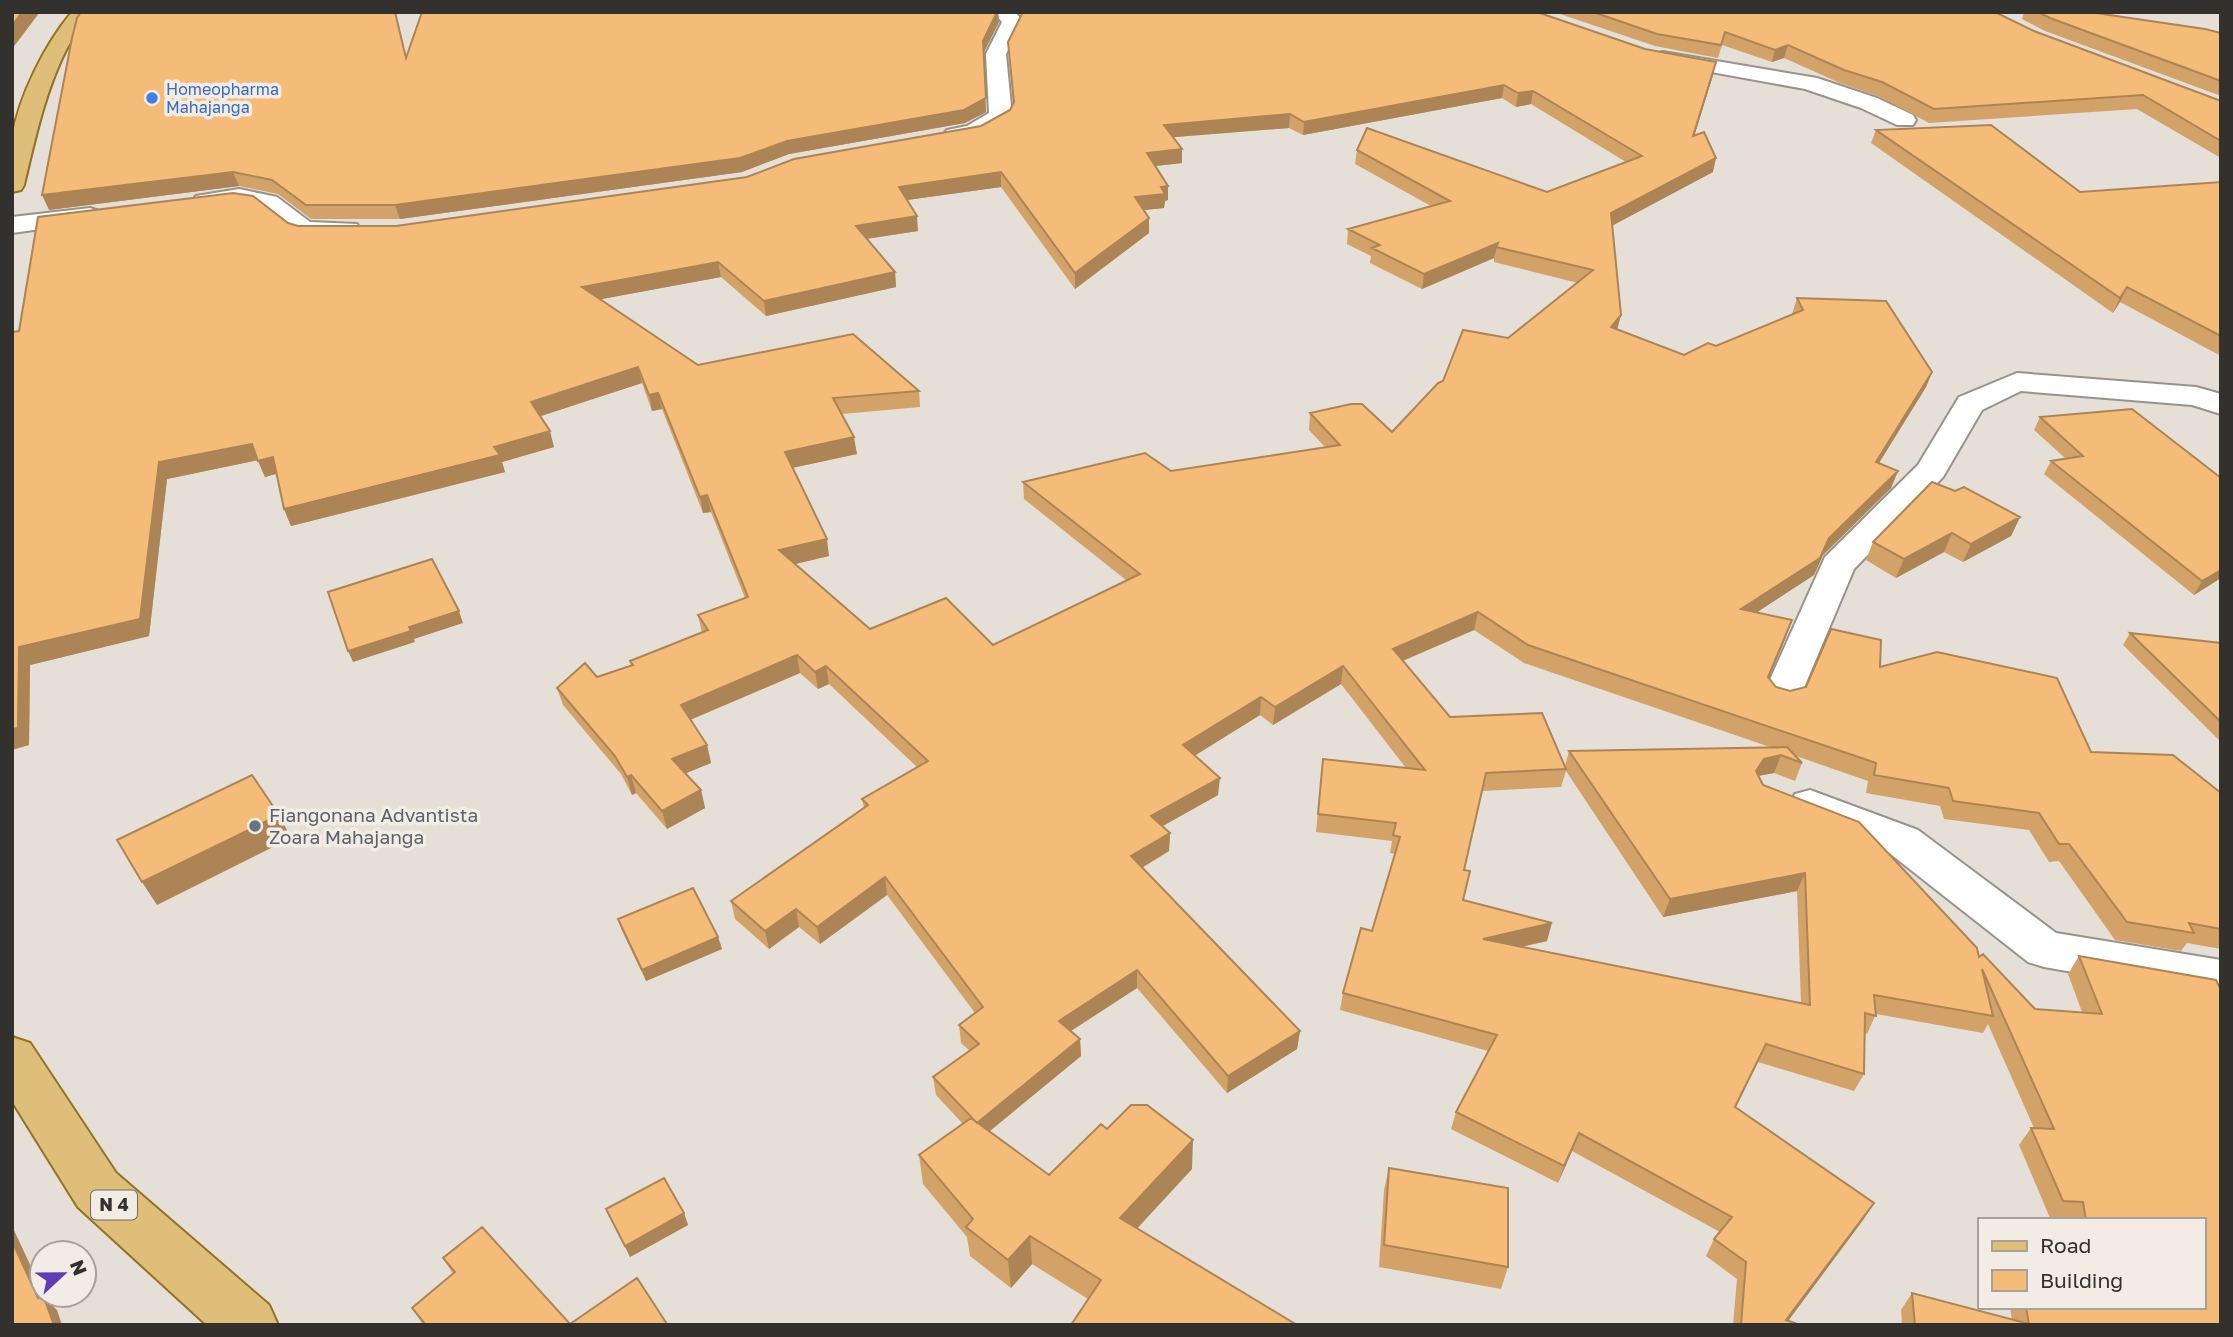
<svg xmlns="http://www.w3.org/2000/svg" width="2233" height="1337" font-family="'Golos Text',sans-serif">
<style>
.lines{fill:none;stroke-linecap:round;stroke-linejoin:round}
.minor-casing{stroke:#98928b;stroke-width:4}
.major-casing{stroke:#947124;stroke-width:4}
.minor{fill:#fff;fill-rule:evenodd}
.major{fill:#debe79;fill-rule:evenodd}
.wall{fill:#d3a268;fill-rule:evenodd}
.shaded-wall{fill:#ac8455}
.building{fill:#f5bc79;stroke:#ac8455;stroke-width:2;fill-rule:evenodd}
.shop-dot{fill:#3f7fe0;stroke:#f3ece4;stroke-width:2.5}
.worship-dot{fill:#6b7280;stroke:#f3ece4;stroke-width:2.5}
.labels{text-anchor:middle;stroke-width:7;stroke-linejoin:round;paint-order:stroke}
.far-shop-label{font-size:16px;fill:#366cbe;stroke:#f3ece4;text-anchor:start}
.shield{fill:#f3ece4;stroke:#6d6965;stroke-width:2}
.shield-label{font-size:18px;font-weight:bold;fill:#33312e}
.worship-label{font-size:19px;fill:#5b616d;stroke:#f3ece4;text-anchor:start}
</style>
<rect width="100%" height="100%" fill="#e5dfd7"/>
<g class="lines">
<g class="minor-casing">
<path id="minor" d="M993,12h22l8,9 -17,33 6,62c-12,17 -45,29 -65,24l-4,-5 4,-5 20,-4 22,-13 -3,-59 16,-32z
M1663,52l154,26 60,20 36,17 3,5 -3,5h-16l-36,-17 -56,-19 -149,-27 -4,-4 4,-4z
M239,189l38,8 33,25 47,2 4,6 -4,6c-16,4 -51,7 -65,-3 -11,-7 -23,-22 -36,-25 -20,-6 -40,3 -60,-2l-4,-5 4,-5z
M90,208l9,3 4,5 -4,5 -87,12v-16z
M2017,373l179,14 25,7v20l-29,-9 -171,-14 -39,19 -39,67 -89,92 -56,133 -14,4 -14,-4 -6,-9 61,-136 93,-92 41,-68z
M1810,790l108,40 138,103 165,27v38l-177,-31 -16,-5 -140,-110 -93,-36 -6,-11 6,-11z"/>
</g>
<g class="major-casing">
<path id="major" d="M72,12h21c-9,12 -19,23 -26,36 -22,43 -32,91 -43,137l-3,5 -9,2c0,-17 -2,-37 0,-54 7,-42 33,-94 60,-126z
M12,1037l18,6 86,130 153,132 9,20h-71l-129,-118 -66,-106z"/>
</g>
<use href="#minor" class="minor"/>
<use href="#major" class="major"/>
</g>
<path class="wall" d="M81,12h314l11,45 16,-45h576l1,10 -16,32 3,58 -21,11 -176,31 -47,18 -342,47h-89l-33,-25 -39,-8 -190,24z
M1018,12h519l176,63 -19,61 19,36 -101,53 9,90 -4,15 67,25 32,-9 76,-32 5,-16 135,74 -6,15 -47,76 19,8 -7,17 -68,67 -9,20 -57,37 29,25 -17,41 7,9 14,4 90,-24 211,85 130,41v156l-34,-6 -6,8 -66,-11 -56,-79 -10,1 -20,-32 -85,-11 -4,-13 -74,-13 2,-12 -72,-25 6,7 -7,18 -21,-8 -15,3 4,9 216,172 56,52 47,3 -14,-38 11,-18 137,24 5,345h-319l-1,-15 11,-17 100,27 -2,-13h193v-87h-133l-20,-2 -31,-73 12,-17h3l-46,-104 -5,9 -107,-19 -9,20 -3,-1v41l-10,17 -96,-29 -22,45 138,96 -11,17 -75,101 12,4h-67l4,-46 -31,-23 8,-17 6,-7 -148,-81 -14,32 -107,-54 5,-17 32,-61 -148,-41 3,-17 29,-62 23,-77 -5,-1 2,-12 -76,-9 7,-73 83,9 -65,-84 -68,41 -13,-10 -65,40 23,40 -55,31 7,7 -1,18 -27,17 158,163 -3,18 -70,44 -90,-105 -66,43 9,8 1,17 -92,75 60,44 58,-46 85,40 -55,59 -49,71 -56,-35 -21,24 -41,-32 -3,-19 -44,-53 -4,-29 44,-31 -27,-29 -3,-18 37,-26 -9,-8 -2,-18 16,-12 -88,-118 -67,49 -21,-17 -30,22 -34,-30 -4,-18 133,-93 -2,-9 55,-32 -88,-83 -11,5 -18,-16 -110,47 17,25 4,18 -26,10 16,17 4,18 -38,21 -31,-36 -4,2 -11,-21 -58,-69 -6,-17 40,-11 34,-12 -1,-4 72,-28 -4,-18 47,-17 -34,-86 -8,1 -41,-104 -10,2 -10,-28 -102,33 14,31 -52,15 3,10 -214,54 -7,-17 -8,-35 -11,3 -7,-17 -91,19 -18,157 -119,29 -1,80 -10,-414 269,-108 10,3h98l351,-49 234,-51 29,-16 3,-7 -5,-61 13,-26zM1502,98l14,9 15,-3 95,58 -79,30 -190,-42 -2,14 76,42 -83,23 -1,15 24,12 -1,7 52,26 72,-31v4l84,21 -70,55 -65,43 -51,51 -82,-19 -1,17 16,17 -154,24 -148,11 1,17 102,81 -133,65 -123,-16 -75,-65 34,-8 -37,-88 65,-14 -15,-40 78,-7 -1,-16 -221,-26 -97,-66 120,-22 45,39 130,-29 -1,-15 -28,-33 51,-8 -11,-31 94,-13 74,102 74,-56 -5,-23 20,-2 1,-7 3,-1 -13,-34 27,-3v-14l-9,-12 116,-9 14,7zM1474,630l50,33 246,84 -201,4 -4,15 -115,-49 -47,-56zM1566,771l97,146 134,-26 4,112 -279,-56 25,-6 -83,-41v-30l18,-79 79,-4z
M1554,12h441l39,19 187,70v57l-84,-49 -208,14 -51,-27 -38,-13 -56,-25 -12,4 -50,-17 -4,13 -63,-12z
M2024,12h65l132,21v63l-176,-65 -23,-12z
M1876,130l204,62 141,-10v174l-101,-54 -7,11 -242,-170z
M2040,417l181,161 -27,17 -150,-121 7,-13 14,-3 -31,-28z
M2020,517l-9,19 -48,26 -19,-10 -48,26 -30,-18 7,-18z
M2130,633l91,10v99l-98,-97z
M618,919l100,18 4,12 -76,32 -24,-50z
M1389,1168l119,99 -7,22 -122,-22 5,-77z
M606,1209l78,4 4,12 -58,32z
M443,1258l127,66 98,1h-245l-11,-17 41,-34z"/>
<path class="shaded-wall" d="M22,12h18l-28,37v-23z
M997,12h1l1,10 -16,32 3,58 -21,11 -176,31 -47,18 -342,47 -5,-14 588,-164z
M1788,45l-4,13 -12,4 3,-12z
M1716,62l-3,13 -23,75 3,-14z
M1504,85l-2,13 -199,37 1,-13z
M1533,91l-2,13 -15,3 2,-14z
M1290,114l-1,14 -125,10v-13z
M1182,149v14l-35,4v-14z
M1716,158l-3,14 -105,56 3,-15z
M233,172l6,14 -190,24 -7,-15z
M1001,172v15l-101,14 -1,-14z
M1168,186v14l-3,1 -1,7 -29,3v-14l26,-10z
M917,216l1,15 -60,9 -2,-14z
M1149,218v15l-74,56v-16z
M1498,243l-4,15 -72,31 2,-15z
M718,262l3,15 -135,25 -4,-15z
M895,272l1,15 -130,29 -2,-15z
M2127,287l-7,15 -7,11 7,-15z
M1621,315l-4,15 -6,-3z
M638,367l4,16 -107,35 -4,-16z
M1932,372l-6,15 -57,92 7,-17z
M658,393l4,16 -10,2 -3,-16z
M550,431l4,16 -52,15 3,10 -214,54 -7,-17z
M854,437l3,17 -70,15 -2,-17z
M252,444l7,16 -92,19 -18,157 -119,29 -1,80 -17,5v-21l7,-82 140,-185z
M273,457l6,16 -14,4 -7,-16z
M1898,471l-7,17 -68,67 -9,20 -78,51 5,-17 88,-71z
M707,495l4,17 -8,1 -3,-16z
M2020,517l-9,19 -48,26 8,-18z
M1952,533l-8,19 -48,26 8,-19z
M827,539l2,17 -47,11 -3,-17z
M2221,570v8l-27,17 8,-14z
M459,611l4,12 -49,16 1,3 -62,20 -5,-11 61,-24z
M1478,612l-4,18 -84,36 3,-17z
M1792,620l-6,17 -24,57 6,-17z
M797,655l3,18 -115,49 -4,-17z
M826,666l3,18 -11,5 -3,-17z
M1343,666l-2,18 -68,41 2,-18z
M1261,697l-1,18 -77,48v-18z
M707,745l4,18 -34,14 -5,-18z
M1781,755l-7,18 -17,3 -1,-5 8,-12z
M631,775l5,18 -4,2 -5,-18z
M1220,778l-2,17 -68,38 1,-17z
M701,790l4,18 -38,21 -5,-18z
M279,815l12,23 -134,67 -15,-23z
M1170,833l-1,18 -38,23v-18z
M1805,873l-8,18 -134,26 7,-18z
M885,877l2,18 -67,49 -3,-17z
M796,909l3,18 -30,22 -4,-18z
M1552,923l-5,18 -68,15 4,-17z
M718,937l4,12 -76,32 -4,-11z
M1137,970v18l-77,50 -1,-17z
M1300,1031l-3,18 -70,44 1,-17z
M1080,1039l1,17 -102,84 -2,-17z
M1579,1133l-7,18 -14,32 6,-17z
M1193,1140l-1,29 -72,78v-29z
M1874,1203l-11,17 -78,105 1,-5z
M684,1213l4,12 -58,32 -5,-11z
M12,1226l30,64v5h2l2,4 11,11 5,15h-8l-16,-27 -26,-57z
M1030,1236l2,28 -21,24 -3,-28z"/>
<path class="building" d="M12,12h10l-10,14z
M81,12h314l11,46 16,-46h575l-14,29 3,57 -22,12 -177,31 -47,17 -345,47h-89l-34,-25 -39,-8 -191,23 30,-157 5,-20z
M1023,12h514l108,37 71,13 -23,74 11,-4 12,26 -105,55 10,102 -10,12 73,28 24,-12 8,3 87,-36 -6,-12 89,3 46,71 -56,90 22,9 -69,67 -9,20 -79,51 51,11 -24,57 8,10 14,4 16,-4 25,-58 50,11 -1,27 57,-15 120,26 34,74 82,3 48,38v136l-32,-6 5,10 -67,-11 -58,-78h-10l-20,-31 -86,-12 -4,-13 -75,-13 2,-12 -348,-118 -50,-33 -85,37 57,68 92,-4 24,56 -80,4 -22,97 6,1 -7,29 89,23 -69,16 327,66 -5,-132 -135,26 -101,-148 218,-4 15,16 -21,-8 -17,4 -8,12 7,14 96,37 118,126 2,9 4,-3 52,55 67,5 -23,-58 137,24 5,10v335h-306l-3,-32 117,31 -3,-17h177v-87h-117l-3,-18 -20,-1 -32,-73 23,1 -72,-160 11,47 -119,-21 2,21 -11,-3 -1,61 -98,-30 -31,63 139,96 -88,117 14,5h-59l5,-63 -32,-23 18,-22 -153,-84 -15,33 -108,-54 41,-77 -154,-42 18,-65 11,3 28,-94 -7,-2 3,-12 -78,-9 5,-55 102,11 -82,-104 -68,41 -14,-10 -78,48 37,33 -69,38 19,17 -39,23 169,175 -72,45 -91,-106 -78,51 21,18 -103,84 -44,-46 46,-33 -20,-19 24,-18 -98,-130 -68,50 -21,-18 -31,22 -34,-30 137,-96 -6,-6 66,-38 -102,-95 -11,6 -18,-17 -116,50 26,40 -35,14 29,31 -39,21 -31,-36 -4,2 -12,-21 -58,-68 28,-25 12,14 36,-12 -3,-4 78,-31 -10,-15 50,-18 -41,-102 -7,2 -42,-104 -9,2 -11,-28 -107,35 19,29 -56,16 6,8 -216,54 -11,-52 -15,4 -6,-17 -93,18 -19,157 -121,28 -1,81 -6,1v-397l7,-1 19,-114 195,-24 20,3 35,27 10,3h98l351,-49 47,-18 187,-33 29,-16 4,-8 -6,-60zM1504,85l14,8 15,-2 109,65 -95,36 -180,-64 -10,22 93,51 -102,28 32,16 -8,3 52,26 74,-31 -2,4 97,23 -85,68 -45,-8 -20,51 -5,2 -46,49 -30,-28h-11l-41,9 30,32 -169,26 -26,-18 -122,29 117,92 -147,71 -47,-47 -76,31 -91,-79 48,-11 -42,-87 69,-15 -21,-39 86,-7 -66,-57 -155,31 -116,-78 136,-25 46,39 131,-29 -39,-46 61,-10 -18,-29 102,-15 74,101 74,-55 -14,-21 30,-3 -4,-7 7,-1 -21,-33 35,-4 -18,-24 126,-11 14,8z
M1593,12h402l39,19 187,70v40l-78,-46 -209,14 -52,-27 -38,-12 -56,-25 -13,5 -50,-18 -4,13 -64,-11z
M2038,12h51l116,17 16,4v48l-171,-63z
M1991,125l89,67 141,-10v154l-94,-49 -7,11 -244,-168z
M2132,409l89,69v92l-19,11 -151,-120 32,-5 -43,-39z
M1932,482l23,9 9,-4 56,30 -49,27 -19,-11 -48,26 -31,-17z
M432,559l27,52 -50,16 2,4 -63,20 -20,-59z
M2130,633l91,10v79z
M252,775l27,40 -137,67 -25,-42z
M693,888l25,49 -76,33 -24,-51z
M1131,1105h16l46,35 -73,78 177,107h-226l30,-45 -71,-44 -22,24 -42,-33 7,-8 -54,-64 52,-37 78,57 52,-51 6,5z
M1389,1168l119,20v79l-124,-22z
M664,1178l20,35 -59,33 -19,-37z
M482,1227l88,97 67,-46 30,46 -1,1h-240l-14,-17 43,-36 -12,-14z
M12,1241l26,57 5,-3 11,30h-42z"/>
<circle class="shop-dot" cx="152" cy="98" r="7"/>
<circle class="worship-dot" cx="255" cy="826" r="7"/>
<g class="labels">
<g class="far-shop-label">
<text x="166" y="95">Homeopharma<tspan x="166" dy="18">Mahajanga</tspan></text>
</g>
<rect class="shield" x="91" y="1190.5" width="46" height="29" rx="5"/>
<g class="shield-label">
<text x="114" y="1211">N 4</text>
</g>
<g class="worship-label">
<text x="269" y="822">Fiangonana Advantista<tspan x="269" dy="22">Zoara Mahajanga</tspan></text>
</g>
</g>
<rect width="2233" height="1337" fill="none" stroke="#33312e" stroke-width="28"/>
<rect x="1978" y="1218" width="228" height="91" fill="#f3ece4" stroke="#a6a19b" stroke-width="2"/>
<rect x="1992" y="1241" width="35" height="10" fill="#debe79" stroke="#a6a19b" stroke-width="2"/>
<text x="2040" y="1253" font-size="21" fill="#33312e">Road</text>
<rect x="1992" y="1270" width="35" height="21" fill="#f5bc79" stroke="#a6a19b" stroke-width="2"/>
<text x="2040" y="1288" font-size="21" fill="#33312e">Building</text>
<g transform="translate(63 1274) rotate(68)"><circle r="33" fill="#f3ece4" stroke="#a6a19b" stroke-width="2"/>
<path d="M0-5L12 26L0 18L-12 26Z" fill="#5e3db5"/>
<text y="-10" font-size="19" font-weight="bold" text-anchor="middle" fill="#33312e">N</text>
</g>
</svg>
